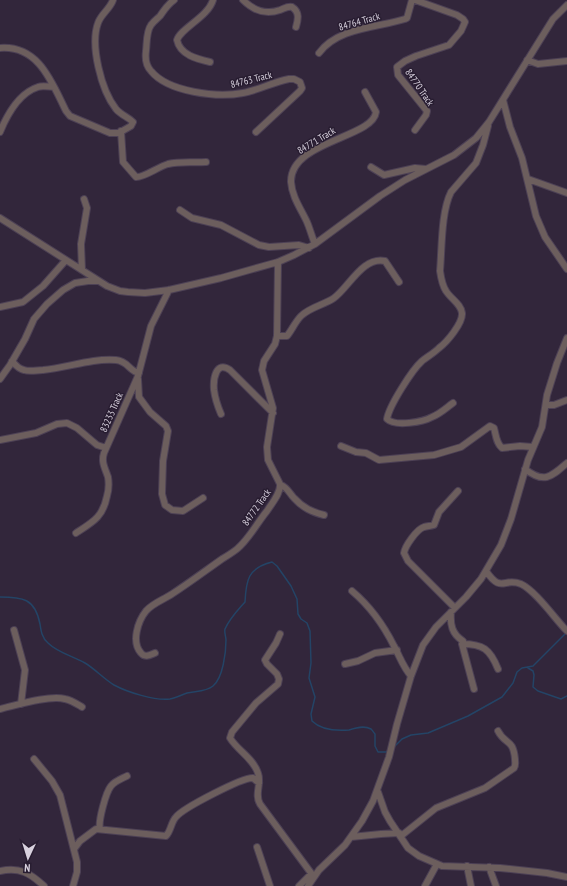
<svg xmlns="http://www.w3.org/2000/svg" width="567" height="886" font-family="'PT Sans Narrow',sans-serif">
<style>
.lines{fill:none;stroke-linecap:round;stroke-linejoin:round}
.stream{stroke:#244466;stroke-width:1.5}
.minor-casing{stroke:#4d4155;stroke-width:8}
.minor{stroke:#6c5e5d;stroke-width:6}
.labels{text-anchor:middle;stroke-width:3;stroke-linejoin:round;paint-order:stroke}
.street-label{font-size:10px;fill:#d8d1de;stroke:#281d31}
</style>
<rect width="100%" height="100%" fill="#32263b"/>
<g class="lines">
<path class="stream" d="M0,597c22,0 35,1 40,27 1,7 2,14 8,19 10,10 25,13 37,20 10,6 19,16 29,22 13,7 41,16 56,14 6,-1 11,-4 17,-6 8,-2 19,-1 26,-7 10,-8 13,-34 13,-46 0,-3 -2,-8 -1,-11 5,-11 13,-19 20,-27 1,-22 3,-34 27,-40l5,4 14,20 6,13 1,15 3,5 6,4 3,8 1,32 -2,15 6,19 -4,17 1,7c9,9 24,10 37,9 6,-2 15,-5 22,-1 2,2 3,4 4,5v12l3,6h8l2,-1
M528,668l5,3 1,4 -1,12 5,4 23,8 6,-3
M394,747l8,-8 9,-4 17,-2 40,-17 34,-19 11,-14 4,-11 5,-4 11,-2 34,-34"/>
<g class="minor-casing">
<path id="minor" d="M174,0c-7,5 -9,9 -14,16 -3,3 -6,5 -9,9 -5,7 -4,18 -5,26 -1,8 0,15 5,20 17,21 66,27 92,22 16,-3 30,-11 46,-14h5l6,3 2,6 -2,3 -44,41
M243,0c11,11 23,15 37,10 5,-2 8,-4 12,-3 8,5 6,13 4,20
M0,48c39,-3 52,35 66,63l4,5 40,17h9l5,-3 7,-4 2,-4c-5,-5 -12,-7 -17,-13 -15,-19 -26,-64 -18,-86 3,-9 12,-14 15,-23
M319,53c19,-26 58,-25 86,-34l2,-1 5,-18
M527,60l11,4 29,-3
M210,62c-13,-3 -30,-7 -33,-22 4,-12 31,-23 36,-40
M503,100l7,27 12,31 14,58 9,21 22,32
M415,130l11,-15 1,-4 -29,-36 -1,-8 8,-6 11,-5 33,-11 12,-14 4,-9 -2,-3 -6,-4 -42,-15
M121,131l2,31 13,15c7,1 22,-10 32,-13 12,-3 26,-1 38,-2
M0,132c7,-17 19,-39 38,-45 5,-2 11,0 16,0
M371,167l13,8 31,-7 11,1
M528,179l39,14
M180,210l12,8 29,7 38,20 10,2 30,-2 10,3
M0,218l107,68 13,5 8,1 17,1 24,-3 52,-12 57,-16 16,-7 21,-11 65,-48 25,-16 49,-25 22,-17 13,-16 64,-103 14,-14
M315,244c-3,-7 -5,-15 -8,-22 -6,-13 -15,-25 -16,-40 -1,-41 82,-44 85,-70l-11,-20
M82,270l-1,-26 6,-36 -3,-9
M0,307l23,-5 20,-16 23,-26
M277,336h10c5,-6 8,-14 14,-20 9,-9 23,-11 33,-18 15,-11 29,-42 51,-37l14,21
M12,361c4,5 7,8 12,9 6,2 13,0 19,0 24,-2 48,-12 73,-10 12,1 13,11 23,13
M0,379l10,-14 15,-26 9,-20 13,-15 16,-14 12,-7 13,-2h11
M138,379l1,18 11,15 16,14 2,5 -5,30 -1,33 3,11 7,5 11,1 20,-13
M453,403c-7,5 -13,11 -21,14 -9,5 -37,10 -45,2 2,-13 25,-49 35,-58 5,-4 12,-8 17,-13 8,-6 24,-25 23,-35 -1,-9 -11,-14 -16,-22 -4,-6 -5,-13 -6,-20 2,-23 1,-59 11,-79l25,-29 7,-18 5,-19
M546,405h8l13,-5
M221,414c-3,-7 -6,-16 -7,-24 -1,-11 2,-30 16,-20l43,43
M0,440l36,-7 21,-9 10,-1 10,5 20,17 9,3
M341,446l15,6 10,1 13,7 55,-5 27,-8 29,-21 4,2c2,7 2,15 8,20l18,-2 13,1
M525,469c19,15 26,8 42,-6
M281,485c6,2 9,9 13,13 9,10 18,14 30,17
M76,533c17,-11 27,-16 31,-37 2,-7 2,-13 1,-19 -3,-9 -7,-15 -4,-24l34,-77 13,-50 18,-36
M486,571c16,23 17,6 35,13 15,7 34,35 46,47
M352,591c19,16 31,33 42,55 6,11 9,21 17,30
M455,608l-47,-47 -4,-8c1,-7 13,-24 20,-26 4,-1 7,-1 10,-2l5,-13 19,-21
M451,612c-1,13 1,22 12,29l-1,3c21,0 28,5 36,25
M14,630l11,40 -4,34
M280,634l-4,9 -11,17 2,4 10,10 2,5 -1,5 -22,19 -24,29 -2,6c8,13 23,20 28,35 4,11 -4,21 2,31l54,73
M462,644l12,45
M155,653c-5,2 -10,5 -14,0 -10,-11 -3,-32 5,-42 7,-8 17,-11 26,-17 17,-11 33,-23 50,-35 5,-3 10,-6 15,-10 12,-10 20,-26 30,-38 5,-8 14,-18 13,-27l-12,-24 -1,-13 6,-39 -11,-38 2,-9 11,-17 2,-8 1,-74
M345,664l13,-3 17,-8 22,-3
M0,709c17,-4 49,-14 65,-10 6,1 12,5 17,8
M34,759l18,22 8,14 17,67v10l-4,14
M378,792l7,20 5,9 18,27 11,8 23,10 58,2 47,5 20,4
M100,829c-2,-8 6,-37 11,-43 4,-5 10,-7 16,-10
M401,836l35,-28 49,-20 29,-20c2,-3 1,-5 1,-9 -2,-21 -10,-14 -17,-28
M351,837l30,-3 18,-1
M257,847l13,39
M74,849l6,-8 16,-12 70,7c5,-5 5,-14 10,-19 7,-9 67,-40 77,-39l6,5
M467,866l4,20
M489,867l7,19
M0,871c20,-4 30,2 44,15
M299,886l12,-12
M308,886l11,-16 26,-25 17,-24 11,-20 16,-44 8,-33 14,-48 12,-31 13,-18 30,-30 15,-18 20,-34 10,-26 17,-59 14,-33 5,-32 10,-32 10,-25
M425,886l12,-22"/>
</g>
<use href="#minor" class="minor"/>
</g>
<g class="labels">
<g class="street-label">
<text transform="translate(359 21) rotate(-16)" y="4">84764 Track</text>
<text transform="translate(251 79) rotate(-14)" y="4">84763 Track</text>
<text transform="translate(420 87) rotate(55)" y="4">84770 Track</text>
<text transform="translate(316 140) rotate(-31)" y="4">84771 Track</text>
<text transform="translate(111 412) rotate(-66)" y="4">83233 Track</text>
<text transform="translate(256 507) rotate(-55)" y="4">84772 Track</text>
</g>
</g>
<g transform="translate(28 858) rotate(184)" stroke="#281d31" stroke-width="3" paint-order="stroke">
<path d="M0-3L7 15L0 10L-7 15Z" fill="#d8d1de"/>
<text y="-6" font-size="11" font-weight="bold" text-anchor="middle" fill="#d8d1de">N</text>
</g>
</svg>
